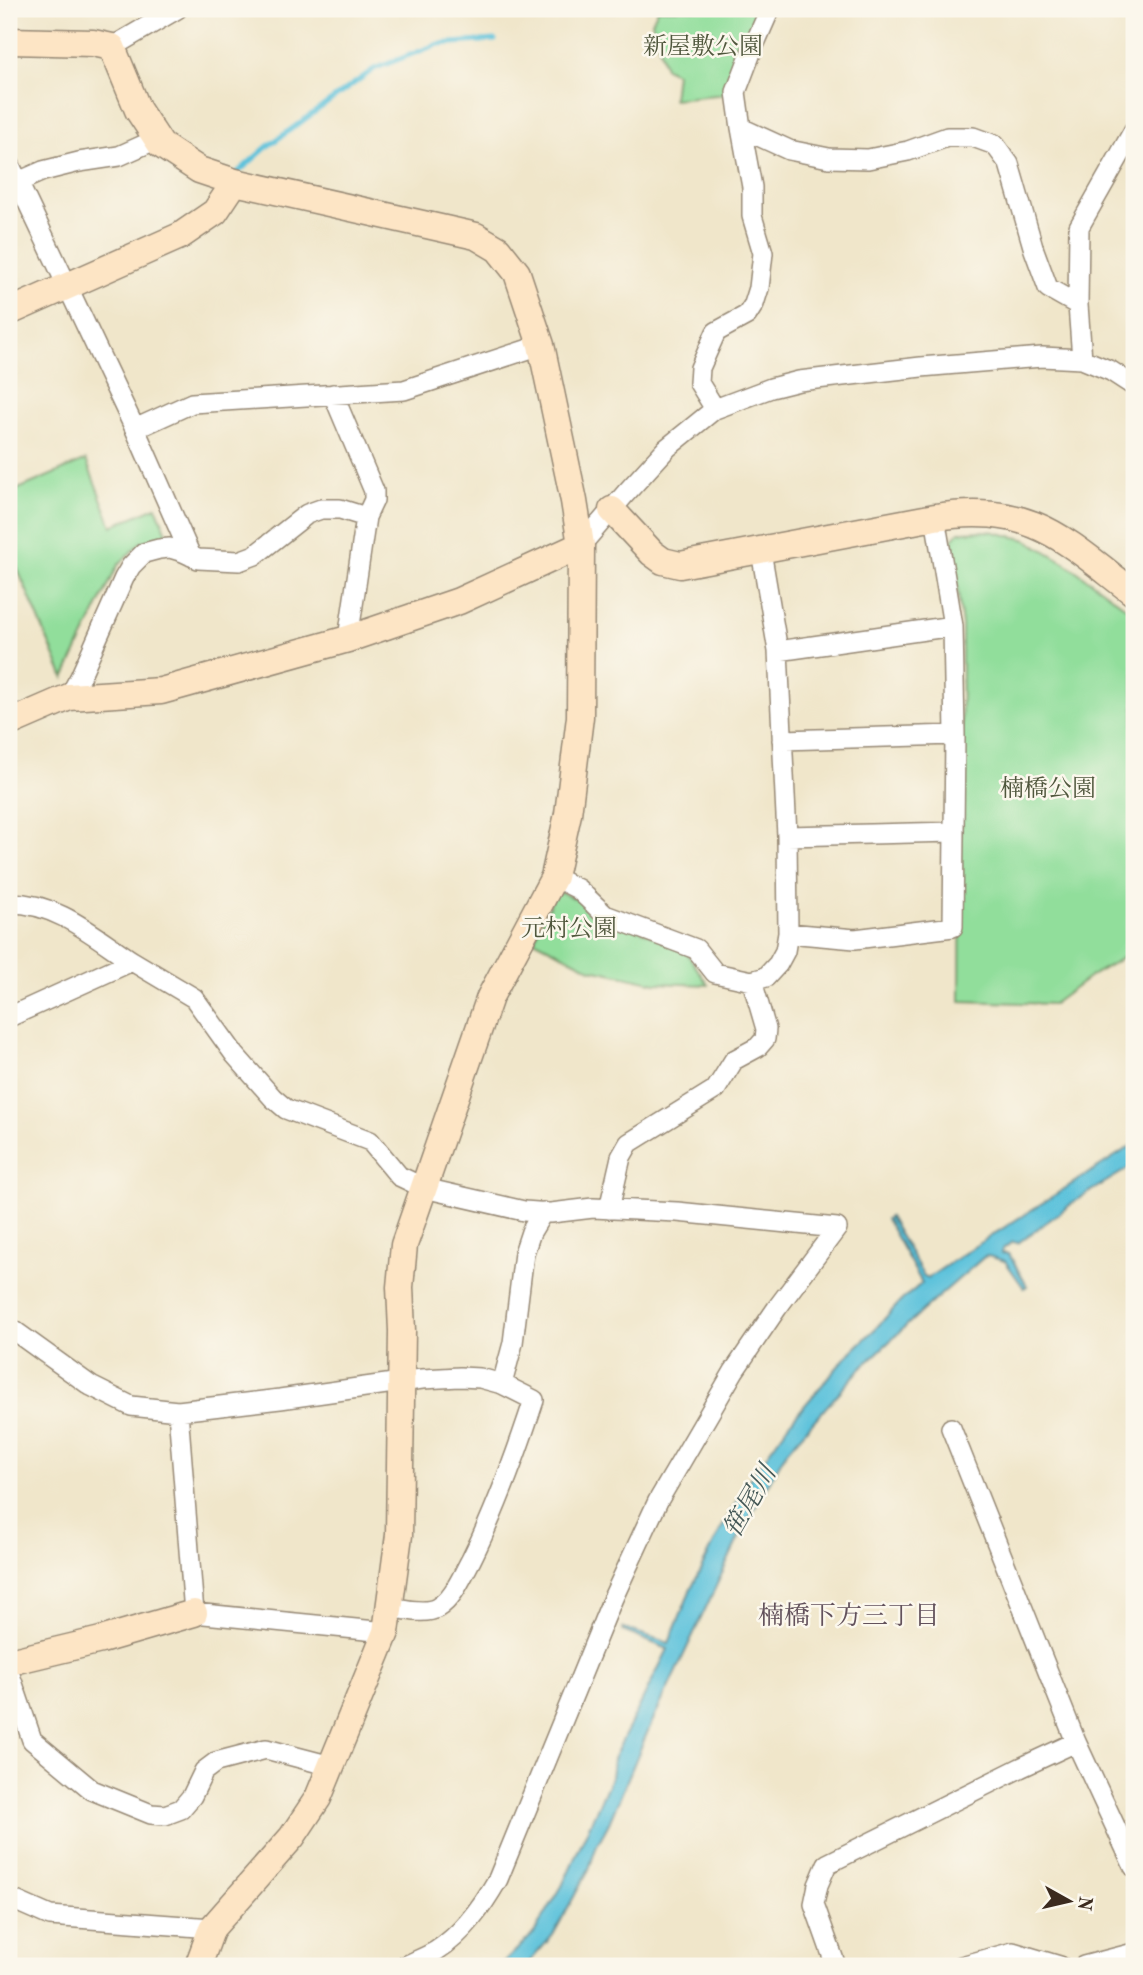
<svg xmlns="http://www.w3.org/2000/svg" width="1143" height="1975" font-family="'Old Standard TT','Noto Serif JP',serif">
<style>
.green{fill:#91de9b;stroke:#66845c;stroke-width:2}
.water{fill:#5dc2db;stroke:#4c767c;stroke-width:2}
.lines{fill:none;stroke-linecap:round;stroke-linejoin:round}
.stream{stroke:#5dc2db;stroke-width:5}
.street-casing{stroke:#968874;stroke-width:22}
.secondary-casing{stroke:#968874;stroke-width:29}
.street{stroke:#fff;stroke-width:19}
.secondary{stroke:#fde5c5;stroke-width:26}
.labels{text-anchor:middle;stroke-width:5;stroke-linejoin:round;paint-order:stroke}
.park-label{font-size:24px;fill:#50573d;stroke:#fbf7ec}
.water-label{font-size:26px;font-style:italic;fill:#455857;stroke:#fbf7ec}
.neighbourhood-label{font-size:26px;fill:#63525c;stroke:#fbf7ec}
</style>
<rect width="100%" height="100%" fill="#fbf7ec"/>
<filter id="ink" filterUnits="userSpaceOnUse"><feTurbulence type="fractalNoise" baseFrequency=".0143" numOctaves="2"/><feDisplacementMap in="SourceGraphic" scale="14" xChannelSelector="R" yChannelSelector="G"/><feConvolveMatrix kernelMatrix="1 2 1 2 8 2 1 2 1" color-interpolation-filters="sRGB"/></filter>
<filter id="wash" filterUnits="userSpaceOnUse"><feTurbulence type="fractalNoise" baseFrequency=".00686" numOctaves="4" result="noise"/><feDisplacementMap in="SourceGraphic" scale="28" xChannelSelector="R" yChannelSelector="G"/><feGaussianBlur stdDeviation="1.57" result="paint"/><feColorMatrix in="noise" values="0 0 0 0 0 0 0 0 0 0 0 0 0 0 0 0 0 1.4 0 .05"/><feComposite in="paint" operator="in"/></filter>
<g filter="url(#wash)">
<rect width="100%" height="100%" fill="#f0e6ca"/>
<path class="green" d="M658,9h93l11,4 -34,70 -1,11 -54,5 3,-26 -11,-5 -13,-46z
M86,460l26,66 44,-19 12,28 -28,8 -22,22 -54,113 -55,-129v-56z
M990,531l37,9 37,22 70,51v338l-43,25 -38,28 -93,-3 2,-375 -10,-86 7,-8z
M556,890l18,8 112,54 22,33 -52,-2 -65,-14 -57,-29z"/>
<path class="water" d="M1134,1144v21l-53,32 -63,46 -6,-1 -9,7 -2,4 8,1 18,32 -3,2 -19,-27 -17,-5 -4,1 -62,54 -61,57 -75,84 -45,81 -94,200 -38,90 -12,22 -8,24 -36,66 -27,31h-26l34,-33 28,-47 49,-108 2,-19 55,-110 -45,-18v-3l46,15 22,-54 29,-58 30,-53 43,-59 53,-62 30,-29 25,-27 21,-18 -36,-64 3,-2 35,59 4,2 38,-26z"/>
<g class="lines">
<path class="stream" d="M236,174l32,-28 106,-77 64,-25 57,-4"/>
</g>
</g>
<g filter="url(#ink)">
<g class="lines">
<g class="street-casing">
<path id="street" d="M112,47l65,-38
M741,128l48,22 40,8 39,1 40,-8 39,-14h26l22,8 14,19 25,86 14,38 30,17
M9,163l126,266 56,127
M18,182l25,-11 36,-9 40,-6 38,-17
M1082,359l-4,-54 1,-78 55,-97
M333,394l41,97v9l-8,17 -18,122
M715,409l-16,-26 1,-15 16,-36 31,-17 7,-11 5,-16 4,-35 -11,-37v-29l-11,-59 -5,-36 16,-42 18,-41
M135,429l57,-26 212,-13 137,-45
M581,545l45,-52 41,-45 48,-39 56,-21 28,-7 122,-14 121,-10 40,2 29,12 23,15
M778,651l175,-25
M69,697l11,-20 44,-99 7,-12 13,-13 15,-4 11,-1 13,4 15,7 41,2 16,-6 52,-41 14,-5h19l26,8
M782,740l173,-5
M787,836l167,-4
M554,877l24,12 27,26 91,34 19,24 37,8 14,-4 12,-13 7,-13 3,-18 -1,-97 -9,-185 -17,-100
M9,903c47,-1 85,33 123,58
M788,933l67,6 98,-12 2,-192 -2,-109 -18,-109
M9,1017l123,-56 62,37 41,57 38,43 13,11 84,32 29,35 25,12 100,23 27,2 42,-5 84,4 160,16 -60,80 -43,63 -76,130 -45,97 -115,281c-16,28 -35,55 -62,72 -10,6 -21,10 -31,15
M609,1209l12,-52 8,-14 87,-54 18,-29 24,-13 7,-8 1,-10 -14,-48
M9,1327l82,59 40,20 47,5 102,-12 142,-20 38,-2 20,1 22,6 32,16c-18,55 -37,108 -63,160 -9,16 -17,38 -34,48 -12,7 -34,1 -48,-1
M502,1384l11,-41 11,-90 7,-21 12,-20
M178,1411l16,202 192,19
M951,1428l125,314 58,125
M9,1672l23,68 60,50 59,24 14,1 16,-6 11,-13 12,-25 12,-9 50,-13 65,17
M9,1898l41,18 162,12
M836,1966l-22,-62 4,-19 9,-21 193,-96 56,-26
M961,1966l52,-14 47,14
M1084,1966l50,-13"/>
</g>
<g class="secondary-casing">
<path id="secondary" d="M9,41l84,2 19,4 26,63 23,35 38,25 36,12 241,54 22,13 19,24 24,72 33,156 7,44 -1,172 -12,97 -14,63 -64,120 -86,248 -4,42 2,44 -3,204 -13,97 -68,166 -26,39 -80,91 -14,38
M9,312l171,-76 35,-24 20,-30
M612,510l40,43 11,8 17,4 255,-48c97,-14 127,21 199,76
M9,723l60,-26 92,-6 187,-52 111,-38 122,-56
M9,1662l92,-22 93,-27"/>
</g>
<use href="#street" class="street"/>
<use href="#secondary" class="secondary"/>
</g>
</g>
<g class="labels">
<g class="park-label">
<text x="703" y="54">新屋敷公園</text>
<text x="1048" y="796">楠橋公園</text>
<text x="569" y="936">元村公園</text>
</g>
<g class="water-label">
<text transform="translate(749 1501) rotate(-60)" y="9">笹尾川</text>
</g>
<g class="neighbourhood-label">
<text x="849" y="1624">楠橋下方三丁目</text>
</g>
</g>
<rect width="1143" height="1975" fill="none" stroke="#fbf7ec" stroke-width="35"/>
<g transform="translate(1069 1901) rotate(98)" stroke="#fbf7ec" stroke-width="5" paint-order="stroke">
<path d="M0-5L12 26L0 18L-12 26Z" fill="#3b2a1e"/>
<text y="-10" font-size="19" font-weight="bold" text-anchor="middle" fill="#3b2a1e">N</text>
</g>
</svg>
